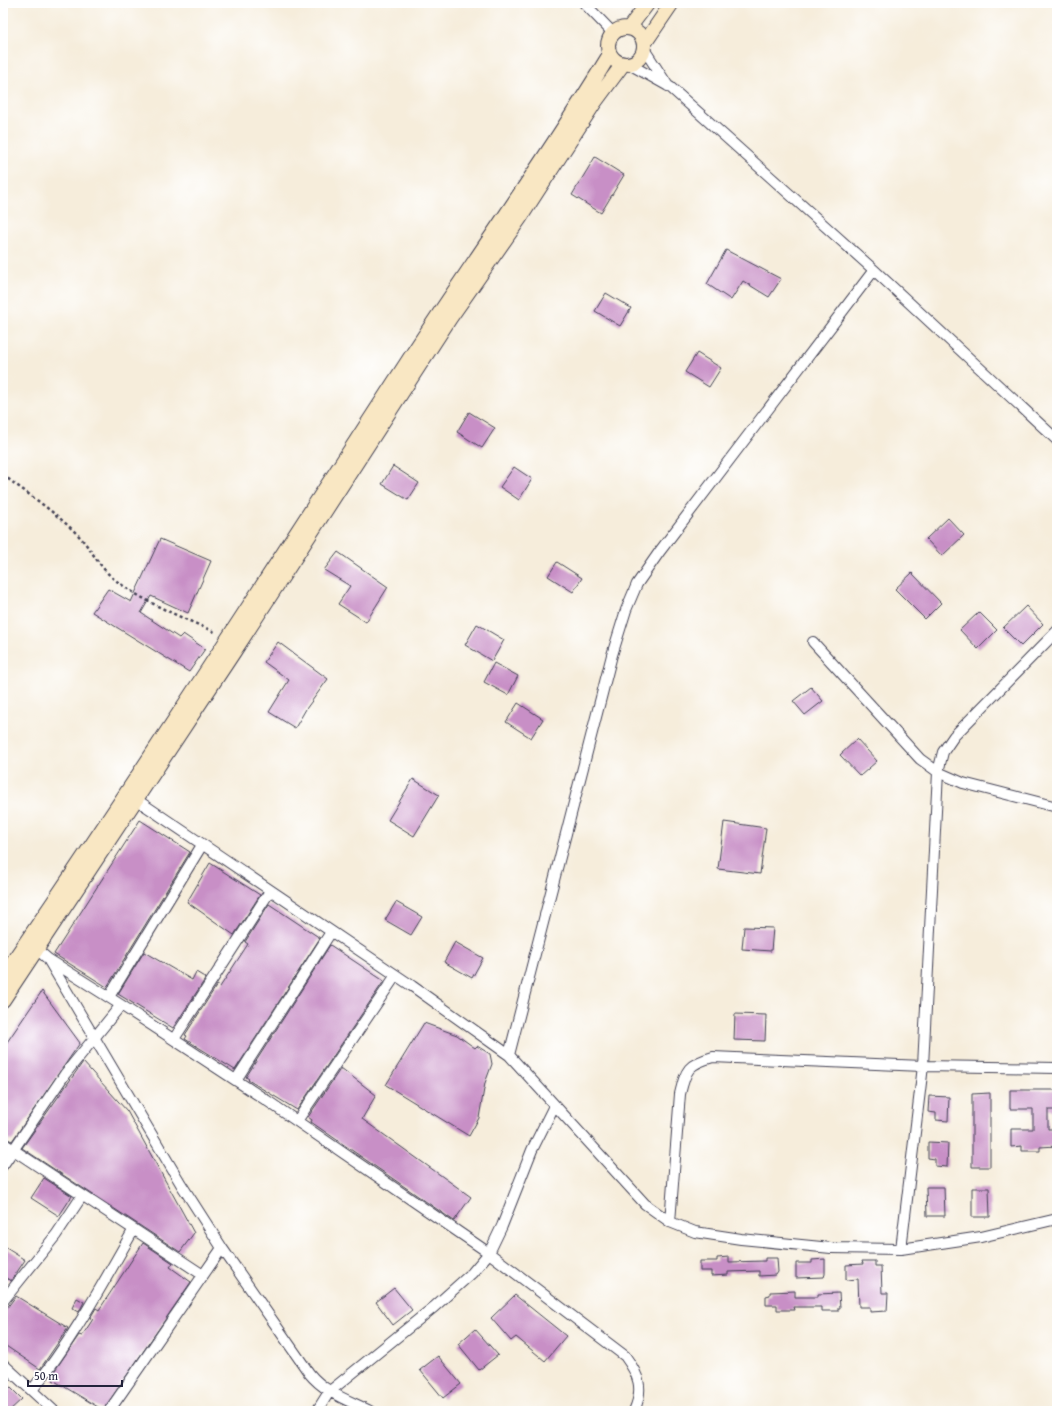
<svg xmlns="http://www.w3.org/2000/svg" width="1060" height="1414" font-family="'Gentium Book Plus',serif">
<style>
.building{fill:#c88fc6}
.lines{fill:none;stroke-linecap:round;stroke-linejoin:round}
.minor-casing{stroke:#424053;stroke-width:12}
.secondary-casing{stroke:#424053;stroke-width:16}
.path{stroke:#424053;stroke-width:2.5;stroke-dasharray:3 3;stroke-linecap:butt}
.minor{stroke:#fff;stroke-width:10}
.secondary{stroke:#f9e7c3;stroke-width:14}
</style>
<rect width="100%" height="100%" fill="#fff"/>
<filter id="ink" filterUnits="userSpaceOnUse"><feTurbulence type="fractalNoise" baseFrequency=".025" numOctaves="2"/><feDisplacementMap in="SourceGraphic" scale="8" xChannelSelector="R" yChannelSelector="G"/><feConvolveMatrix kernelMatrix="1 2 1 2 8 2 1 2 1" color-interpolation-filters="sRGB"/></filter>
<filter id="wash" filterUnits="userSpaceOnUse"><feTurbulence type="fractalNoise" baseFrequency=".012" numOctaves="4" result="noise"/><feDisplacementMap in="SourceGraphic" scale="16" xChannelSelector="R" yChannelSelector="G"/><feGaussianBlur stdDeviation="0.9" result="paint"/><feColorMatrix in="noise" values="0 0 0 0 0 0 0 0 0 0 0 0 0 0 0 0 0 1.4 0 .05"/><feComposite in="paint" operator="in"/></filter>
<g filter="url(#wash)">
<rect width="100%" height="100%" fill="#f6eddb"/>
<g id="blocks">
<path class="building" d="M595,157l29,18 -23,38 -29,-18z
M726,250l55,29 -12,18 -26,-16 -12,19 -24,-16z
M606,293l25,15 -11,18 -25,-15z
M697,353l24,15 -12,19 -24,-15z
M469,412l26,16 -13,20 -25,-16z
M393,466l26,17 -11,17 -26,-16z
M514,467l18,12 -13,21 -19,-13z
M948,518l16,17 -22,21 -16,-17z
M160,539l51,22 -23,52 -37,-17 -10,17 38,25 4,-4 22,15 -16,23 -97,-60 16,-23 23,13z
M338,552l50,35 -22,35 -28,-18 12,-18 -26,-16z
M557,562l25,16 -9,14 -25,-16z
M912,573l29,30 -16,16 -30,-30z
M1026,606l17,18 -22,22 -18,-18z
M979,612l18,18 -19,19 -18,-19z
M477,624l27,16 -12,21 -27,-16z
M278,642l50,37 -22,30 -11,19 -26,-16 20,-32 -25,-18z
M494,663l24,13 -10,19 -24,-13z
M811,687l12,14 -18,14 -12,-14z
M518,703l25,16 -12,19 -25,-16z
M857,739l20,22 -17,15 -20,-21z
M413,779l26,16 -25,41 -26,-16z
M140,820l50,32 -83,135 -53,-33z
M724,822l42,6 -6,46 -42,-5z
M210,863l50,32 -26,40 -47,-33z
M396,902l26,15 -11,18 -26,-15z
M269,904l51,34 -85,132 -50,-31 2,-3 -2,-1 32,-50 3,2 28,-43 -3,-2z
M744,927l29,1 -2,23 -29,-2z
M455,942l28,16 -11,20 -28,-16z
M330,945l54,36 -87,129 -49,-30 1,-1 -3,-2z
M144,952l48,28 4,-8 10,6 -33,50 -55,-34z
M42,991l38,52 -68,98 -9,-4v-89z
M735,1014l31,1 -1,26 -31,-1z
M424,1023l33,12 18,13 2,-2 13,8 2,10 -7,19 -6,35 -10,18 -83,-51z
M83,1062l44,49 67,122 -14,19 -158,-104z
M341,1068l35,27 -14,24 109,78 -17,24 -143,-99 1,-2 -4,-3z
M1010,1090h47v20h-9v19h9v17l-17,1v4h-18v-5l-11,1v-18h22v-20h-23z
M990,1093v74h-18v-73z
M929,1096l20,1 -1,24 -12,-1v-7l-8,-1z
M928,1142l20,1 -1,24 -12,-1v-7l-7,-1z
M44,1178l28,18 -13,20 -28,-18z
M926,1187h18l1,29h-18z
M972,1188h17l1,29h-18z
M143,1243l30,20 -3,4 21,15 -88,128 -50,-30 1,-2 -3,-2 28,-41 3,1 11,-17 -3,-1 6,-10 3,2z
M3,1246l22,14 -14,21 -8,-5z
M729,1257v5l36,-1v-3h12l1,14 -2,3 -17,1v-5l-31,1v3l-17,1v-5h-11v-10h17v-3z
M825,1259v15l-1,3 -28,1v-15h16v-3z
M862,1261h13v5h6l1,27h6l-1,18 -17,1v-5h-11l-1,-28 -12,1v-15l17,-1z
M394,1288l18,22 -19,15 -17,-23z
M795,1291v6h23v-3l21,-1 1,15h-2v3h-17v-4h-28l1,3h-17v-5h-11v-9l4,-1v-3z
M515,1295l51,41 -21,25 -29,-24 -5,4 -20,-23z
M16,1296l52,32 -28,41 -37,-25v-31z
M77,1298l7,4 -5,10 -7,-4z
M475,1329l23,26 -19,15 -21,-26z
M438,1356l23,28 -18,14 -23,-28z
M3,1380l19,19 -13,12h-6z"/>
</g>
</g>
<g filter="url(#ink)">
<use href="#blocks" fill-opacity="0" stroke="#424053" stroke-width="1"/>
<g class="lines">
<g class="minor-casing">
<path id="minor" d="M584,3l29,30
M644,49l24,37
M629,64l41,23 204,183 183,170
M813,642l107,117 18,13 25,11 94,24
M131,796l281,190 97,69 136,149 25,18 25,10 46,7 90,9 70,1 80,-12 76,-18
M32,945l16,14 73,46 148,97 220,151 136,103c14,19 19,33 9,55
M49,961l132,223 41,64 87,125c16,20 39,27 61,38
M109,997l93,-152
M174,1039l96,-148
M509,1055l103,-400 14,-45 11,-26 23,-33 214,-281
M236,1080l95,-148
M297,1121l99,-146
M3,1143l200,132
M3,1165l62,-91 56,-69
M670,1222l10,-128c6,-25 8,-30 33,-37l210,9 134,2
M901,1249l22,-183 15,-294 5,-20 11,-16 103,-105
M3,1301l53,-66 26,-39
M3,1364l51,47
M32,1390c40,-49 70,-105 102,-161
M109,1411l113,-163
M317,1411l12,-19 105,-85 38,-34 17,-20 13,-27 30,-76 22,-44"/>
</g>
<g class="secondary-casing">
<path id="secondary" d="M608 46a18 18 0 1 1 36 0a18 18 0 1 1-36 0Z
M629,28l19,-25
M644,44l28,-41
M3,976c138,-201 270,-407 403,-612 67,-103 140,-204 204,-310
M3,1000l232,-350 215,-332 70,-100 75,-116 28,-38"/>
</g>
<path class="path" d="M3,475c25,19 52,37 74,59 14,14 22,33 37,45 31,24 67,38 103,54"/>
<use href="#minor" class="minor"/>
<use href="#secondary" class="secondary"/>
</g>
</g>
<rect width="1060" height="1414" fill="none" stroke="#fff" stroke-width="16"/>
<path d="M28 1380v6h94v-6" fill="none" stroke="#22223b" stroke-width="2"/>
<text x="34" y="1380" font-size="12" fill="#22223b" stroke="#ffffff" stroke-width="3" paint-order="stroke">50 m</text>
</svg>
